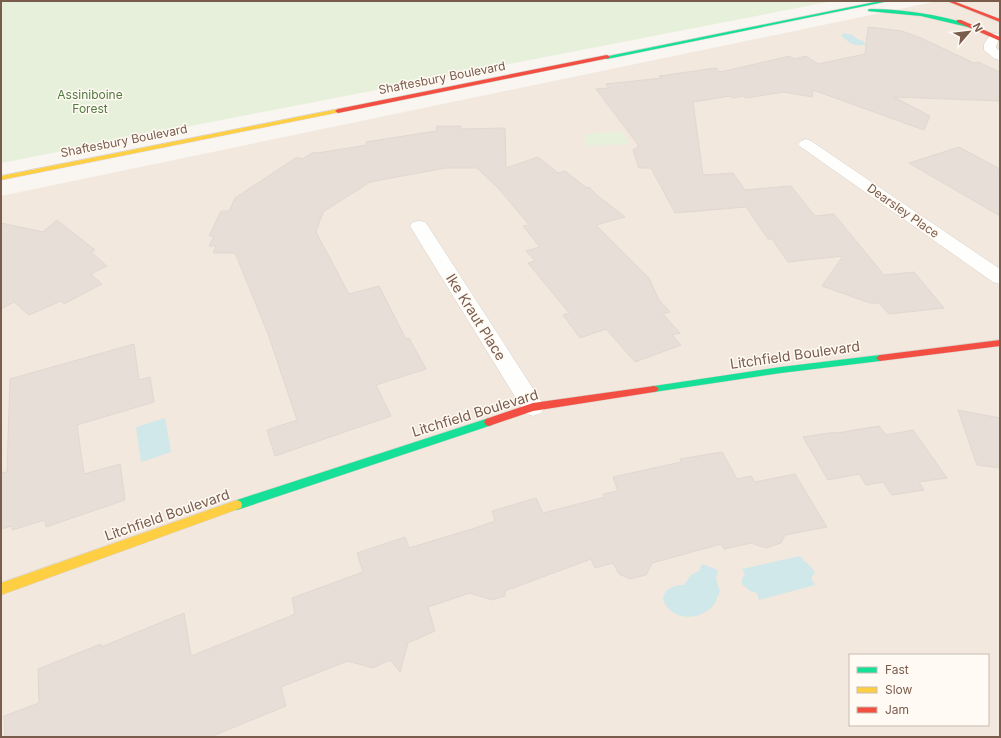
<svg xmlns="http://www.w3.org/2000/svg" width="1001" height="738" font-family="Inter,sans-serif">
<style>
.residential{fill:#f2e8de;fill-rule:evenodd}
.green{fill:#e7f0db}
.water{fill:#d0e8ea}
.building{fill:#e6ded7;stroke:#e2d8d2}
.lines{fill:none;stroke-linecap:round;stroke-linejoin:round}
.street-casing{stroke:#d7d1cb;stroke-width:1}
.fast-casing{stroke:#d9d2cb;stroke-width:1}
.slow-casing{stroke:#d9d2cb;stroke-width:1}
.jam-casing{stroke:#d9d2cb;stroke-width:1}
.street{fill:#fefefd;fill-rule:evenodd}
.fast{fill:#16e098;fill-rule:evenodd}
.slow{fill:#ffcf43;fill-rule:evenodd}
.jam{fill:#f24e42;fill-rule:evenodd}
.labels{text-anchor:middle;stroke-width:3;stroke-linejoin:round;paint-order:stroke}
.far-street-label{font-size:12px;fill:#7a5c4d;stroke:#fffaf3}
.far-park-label{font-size:12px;fill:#537a41;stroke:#fffaf3}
.street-label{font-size:14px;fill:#7a5c4d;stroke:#fffaf3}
</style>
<rect width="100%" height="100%" fill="#f9f5f0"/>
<path class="residential" d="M938,1h62v736h-999v-541zM850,655h138v70h-138z"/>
<path class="green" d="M1,1h832l-832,162z
M624,132l5,12 -41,2 -4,-12z"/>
<path class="water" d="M844,33l9,2 4,4 6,2 3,3c-14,4 -16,-2 -25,-8z
M165,418l6,34 -30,10 -5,-35z
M800,556c4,7 11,8 15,17l-4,5 4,7 -56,15 -2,-7 -7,-2 -8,-7v-6l3,-3 -3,-6z
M702,564l16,6 -2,9 4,12c-2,4 -3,8 -5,12 -11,15 -33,19 -46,6 -14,-13 0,-25 15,-24l7,-10 8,-4z"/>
<path class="building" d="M868,27l34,4 19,7 53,25 4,-1 22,10v29l-106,-4 36,19 -6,14 -111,-40 -1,7 -28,-5 -38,6 -3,-2 -10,2 -3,-2 -37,6 10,73 30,-2 12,17 46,-4 24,30 19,-2 50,61 30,-3 30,36 -55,6 -10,-11h-9l-48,-17 21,-30 -55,6 -16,-23h-4l-22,-32 -71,6 -24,-45h-12l-6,-18 6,-4 -43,-57 13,-1 -3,-4 56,-6 -3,-2 57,-8 4,4 70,-16 4,3 12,-3 12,8 47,-10z
M437,126h24v3l44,-1 1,40 32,-11 20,16 7,-2 22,17 2,-1 9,9 27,21 -29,8 53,53 10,22 11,12 -7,2 17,19 -8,2 9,10 -46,17 -29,-33 -26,9 -17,-23 6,-2 -41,-50 7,-2 -9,-10 14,-4 -17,-21 6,-1 -31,-37 -21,-20h-32l-75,14 -47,30 -7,20 33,62 30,-8 27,53 3,-1 17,31 -50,16 15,31 -116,40 -8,-26 30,-10 -29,-86 -33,-81h-22l3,-7h-7l5,-10h-5l12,-25h8l6,-13 62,-41 5,2 12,-7 3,1 50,-8 -1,-3 70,-11z
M959,147l41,22v47l-91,-53z
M57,220l38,30 -4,2 16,14 -16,8 11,10 -38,20 -3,-3 -32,14 -15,-13 -13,7v-86l42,9z
M134,344l5,36 11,-3 4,25 -77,23 7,49 36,-10 5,36 -79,27 -1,-7 -33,10v-4l-11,3v-56l6,-1 3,-93z
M958,410l42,8v50l-23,-3z
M879,426l7,9 27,-5 34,48 -28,4 5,8 -32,5 -9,-13 -17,3 -7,-11 -31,6 -25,-43 33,-5 1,1z
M722,452l15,27 14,-3 4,6 40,-8 32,53 -42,8 -4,8 -15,5 -15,-5 -27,6 -3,-5 -69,19 -6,12 -16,4 -11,-5 -6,-11 -18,5 -4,-9 -86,32v5l-13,4 -22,-7 -42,14 7,24 -27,12 -8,29 -10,-12 -17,8 -25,-7 -67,26 5,19 -76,31h-205l-1,-21 35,-13 -1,-34 63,-25v3l83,-34 7,43 104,-42 -3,-16 71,-26 -6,-19 48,-16 4,11 66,-20 20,-7 -3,-10 44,-13 7,15 62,-16 -2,-3 15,-3 -5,-14 68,-15 -1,-3z"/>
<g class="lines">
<g class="street-casing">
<path id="street" d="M995,33l5,2c0,5 -4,8 -4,13l4,3v9l-5,-1 -11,-9v-6l7,-10z
M806,139l5,2 189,128v15l-7,-2 -192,-135 -3,-3 3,-3z
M419,221l6,1 3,4 113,175 4,6 -4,6 -8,3 -8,-3 -115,-187 3,-4z"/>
</g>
<g class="fast-casing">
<path id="fast" d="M880,1h9l-282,58 -3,-2z
M870,9c28,0 56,4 84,11 6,2 15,3 20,7l-2,1 -51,-12 -53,-5v-1z
M880,355l4,3 -4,3 -99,12 -127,19 -3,-1 -2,-2 2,-2 3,-1 127,-19z
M489,418l3,1 2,3 -2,3 -255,85 -4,-2 -1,-3 1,-3 4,-2z"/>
</g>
<g class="slow-casing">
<path id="slow" d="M338,109l3,2 -1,1 -339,68v-4z
M237,500l4,2 1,3 -1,3 -240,87v-12z"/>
</g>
<g class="jam-casing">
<path id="jam" d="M947,1h6l47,18v3z
M957,20h4l39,17v4l-43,-19z
M607,55l2,1v2l-271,55 -3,-2 3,-2z
M1000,340v6l-120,15 -4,-3 4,-3z
M654,386l3,1 2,2 -2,2 -3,1 -121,19 -44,15 -3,-1 -2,-3 2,-3 47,-16z"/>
</g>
<use href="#street" class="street"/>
<use href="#fast" class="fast"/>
<use href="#slow" class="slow"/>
<use href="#jam" class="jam"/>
</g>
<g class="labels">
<g class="far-street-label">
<text transform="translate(442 78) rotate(-11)" y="4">Shaftesbury Boulevard</text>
<text transform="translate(124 141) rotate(-11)" y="4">Shaftesbury Boulevard</text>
<text transform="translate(903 211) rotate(35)" y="4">Dearsley Place</text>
</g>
<g class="far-park-label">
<text x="90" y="99">Assiniboine<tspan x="90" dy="14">Forest</tspan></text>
</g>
<g class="street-label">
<text transform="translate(476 317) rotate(58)" y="5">Ike Kraut Place</text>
<text transform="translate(795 355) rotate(-8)" y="5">Litchfield Boulevard</text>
<text transform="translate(475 413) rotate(-17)" y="5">Litchfield Boulevard</text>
<text transform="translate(167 515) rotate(-19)" y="5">Litchfield Boulevard</text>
</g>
</g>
<rect width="1001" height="738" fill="none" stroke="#7a5c4d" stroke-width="4"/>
<rect x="849" y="654" width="140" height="72" fill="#fffaf3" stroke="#cabbb1"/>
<rect x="857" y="667" width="20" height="6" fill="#16e098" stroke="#cabbb1"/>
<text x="885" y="674" font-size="12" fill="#7a5c4d">Fast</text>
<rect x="857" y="687" width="20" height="6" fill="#ffcf43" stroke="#cabbb1"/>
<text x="885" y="694" font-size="12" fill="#7a5c4d">Slow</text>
<rect x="857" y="707" width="20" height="6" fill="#f24e42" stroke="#cabbb1"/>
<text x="885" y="714" font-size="12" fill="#7a5c4d">Jam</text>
<g transform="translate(969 32) rotate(62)" stroke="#fffaf3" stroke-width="3" paint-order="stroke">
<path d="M0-3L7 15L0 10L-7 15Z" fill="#7a5c4d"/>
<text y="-6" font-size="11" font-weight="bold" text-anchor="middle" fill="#7a5c4d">N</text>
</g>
</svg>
